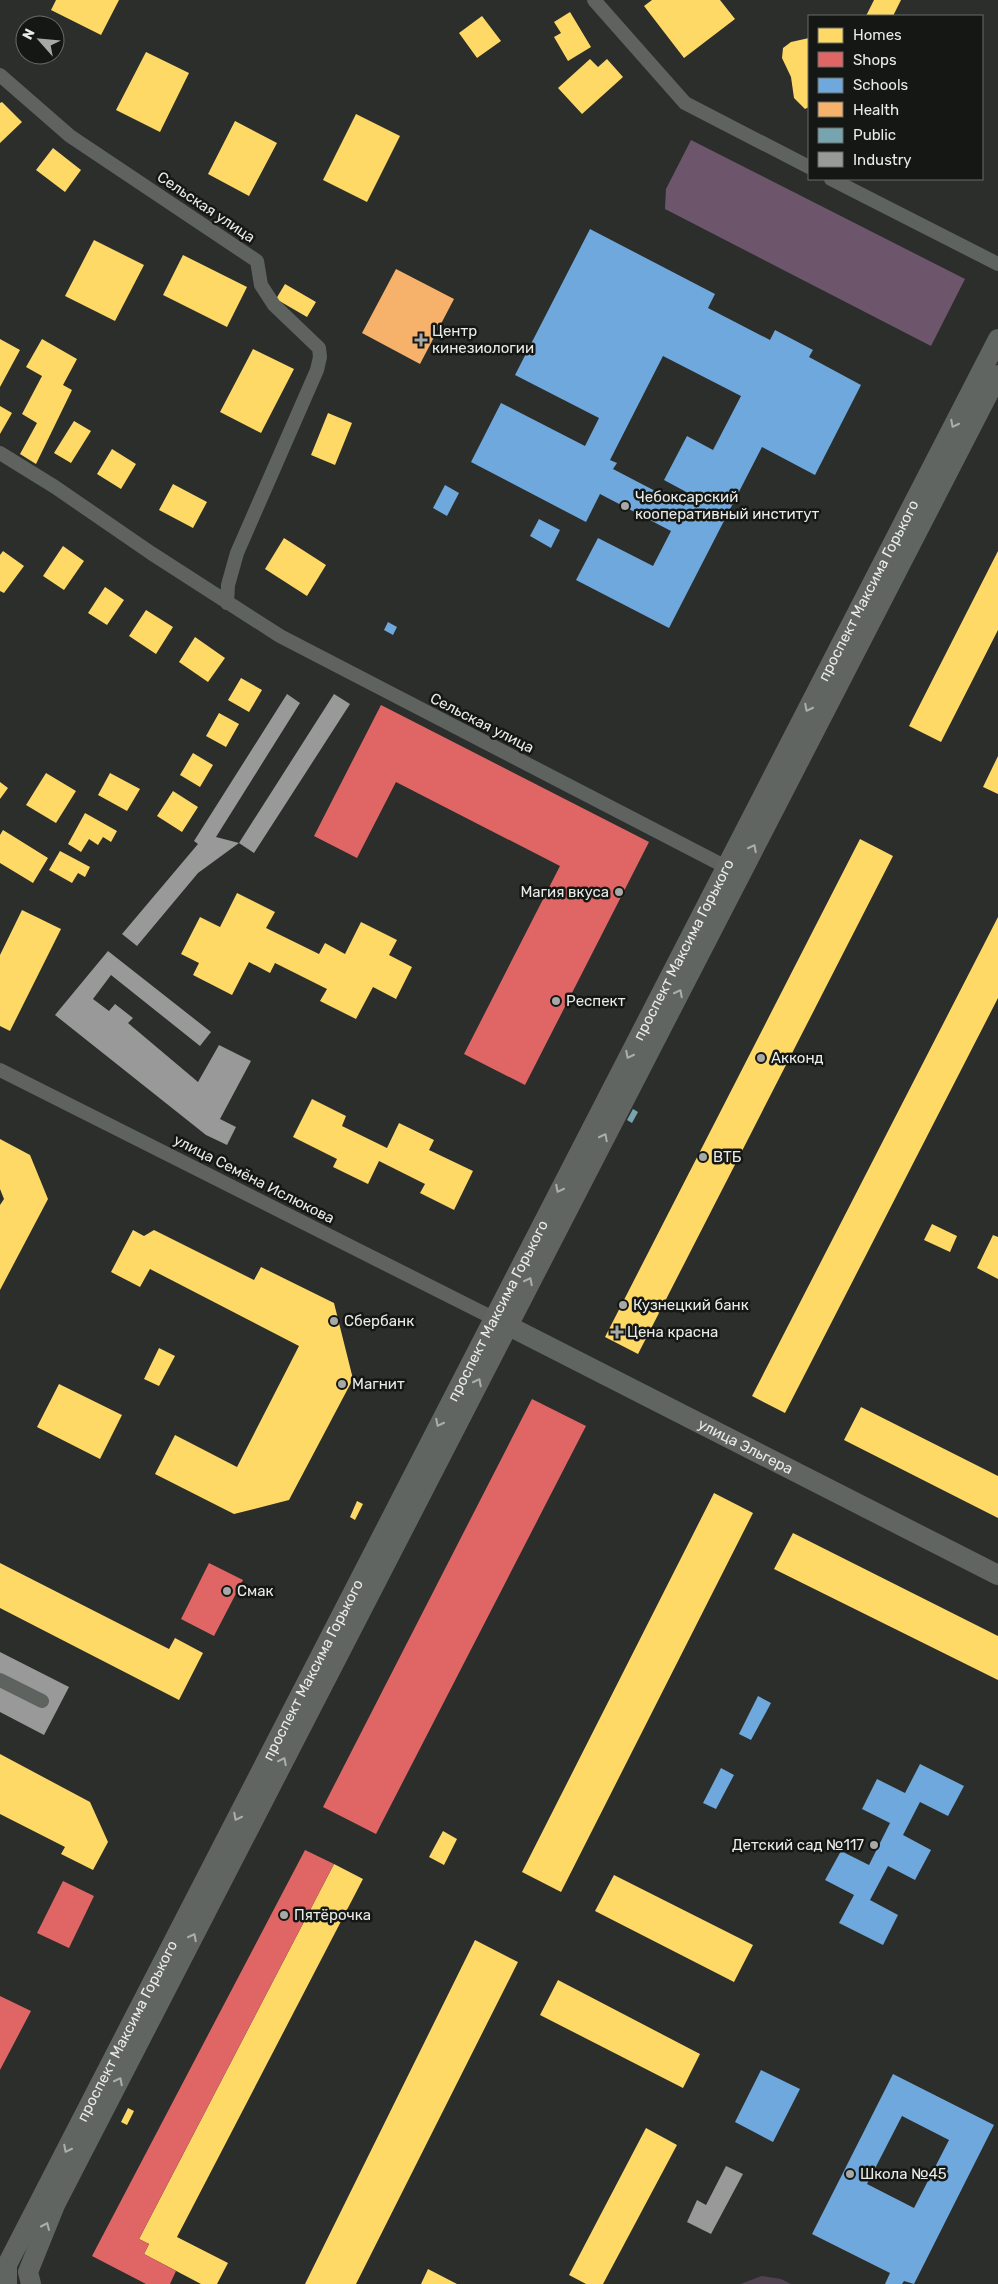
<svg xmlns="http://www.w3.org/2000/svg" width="998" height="2284" font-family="Rubik,sans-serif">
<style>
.green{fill:#50434f}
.forest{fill:#6d566b}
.homes{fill:#ffd966}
.shops{fill:#e06666}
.schools{fill:#6fa8dc;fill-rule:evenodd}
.health{fill:#f6b26b}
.public{fill:#76a5af}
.industry{fill:#999}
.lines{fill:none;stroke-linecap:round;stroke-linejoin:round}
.street{stroke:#5f635f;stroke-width:14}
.secondary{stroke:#616561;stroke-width:20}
.oneway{stroke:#abafab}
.poi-dot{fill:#a6a9a5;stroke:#141714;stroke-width:2}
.labels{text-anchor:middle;stroke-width:5;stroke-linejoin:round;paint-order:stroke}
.street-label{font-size:15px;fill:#e8ebe7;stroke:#141714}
.poi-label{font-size:15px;fill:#e8ebe7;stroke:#141714;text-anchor:start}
</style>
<rect width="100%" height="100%" fill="#2b2e2b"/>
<path class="green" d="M762,2276l19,3 10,5h-51z"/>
<path class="forest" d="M691,140l274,139 -34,67 -266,-137 1,-20z"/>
<path class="homes" d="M56,0h63l-18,35 -50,-25z
M652,0h68l15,19 -51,39 -40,-52z
M874,0h27l-8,16h-27z
M570,12l21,35 -23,14 -14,-24 7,-4 -7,-11z
M482,16l19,25 -24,17 -18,-25z
M809,38v69l-4,2 -11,-11 -3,-21 -9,-19 1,-10 8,-6z
M146,52l43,21 -29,59 -44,-22z
M590,59l8,8 9,-8 16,18 -41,37 -24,-26z
M2,102l20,20 -22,21v-40z
M356,114l44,22 -33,66 -44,-22z
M235,121l42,22 -28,53 -41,-22z
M53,148l28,22 -16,22 -29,-22z
M94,240l50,25 -29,56 -50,-25z
M183,255l64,32 -20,40 -64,-32z
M285,284l31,18 -9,15 -31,-18z
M0,339l20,11 -20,37z
M42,339l35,20 -14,26 9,5 -36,74 -16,-10 17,-31 -15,-9 20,-38 -16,-9z
M253,349l41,20 -33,64 -41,-21z
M0,406l12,7 -12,21z
M328,413l24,10 -17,42 -24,-10z
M74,421l17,10 -20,32 -17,-10z
M112,449l24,15 -15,25 -24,-15z
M173,484l34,18 -14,26 -34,-18z
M284,538l42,27 -19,31 -42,-27z
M63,546l21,15 -20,29 -21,-14z
M3,551l21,15 -20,27 -4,-2v-36z
M998,551v79l-57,112 -32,-16z
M105,587l19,13 -17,25 -19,-12z
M146,610l27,17 -17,27 -27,-18z
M195,637l30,21 -17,24 -29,-20z
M241,678l21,12 -13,22 -21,-12z
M219,713l20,11 -13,23 -20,-11z
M193,753l20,12 -13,22 -20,-12z
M998,756v38l-15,-7z
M46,773l30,18 -20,32 -30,-18z
M110,773l30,16 -13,22 -29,-16z
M0,782l8,6 -8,11z
M173,791l25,16 -16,25 -25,-16z
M85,813l32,18 -6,11 -8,-5 -5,8 -9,-6 -8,13 -13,-8z
M3,830l45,28 -15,25 -33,-20v-28z
M860,839l33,17 -255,498 -33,-17z
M60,851l30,16 -5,10 -7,-4 -6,10 -23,-13z
M237,893l38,19 -9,16 53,26 6,-11 20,11 16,-32 36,18 -8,15 23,12 -16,32 -23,-12 -17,32 -36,-18 7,-12 -52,-26 -5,10 -21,-11 -17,33 -39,-20 6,-12 -18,-9 19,-37 20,10z
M22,910l39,19 -51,102 -10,-5v-71z
M998,917v81l-213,415 -33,-17z
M312,1099l34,17 -4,10 45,22 12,-25 35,17 -5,10 44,21 -19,39 -34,-17 5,-9 -46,-23 -11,23 -35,-17 4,-8 -44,-22z
M0,1139l30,16 18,44 -48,91v-85l4,-6 -4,-10z
M932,1224l25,12 -7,16 -26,-12z
M133,1230l11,6 10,-6 100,50 7,-13 73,36 19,76 -64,121 -55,14 -79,-40 20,-39 62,32 62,-121 -149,-77 -10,18 -29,-15z
M993,1235l5,2v42l-21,-11z
M159,1348l16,8 -16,30 -15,-7z
M59,1384l63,31 -22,44 -63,-32z
M861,1407l137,69v42l-154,-78z
M714,1493l39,20 -192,379 -39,-20z
M357,1501l6,3 -8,16 -5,-3z
M793,1533l205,103v44l-224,-111z
M0,1563l169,86 6,-11 28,15 -24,47 -179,-92z
M0,1754l90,48 18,40 -15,28 -32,-16 4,-7 -65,-33z
M443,1831l14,8 -13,26 -15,-8z
M334,1864l29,15 -186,358 51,26 -11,21h-16l-57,-30 5,-10 -10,-5z
M614,1875l139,70 -19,37 -139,-71z
M475,1940l43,22 -162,322h-51z
M558,1980l142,74 -17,34 -143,-73z
M128,2108l6,3 -7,14 -6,-3z
M646,2128l31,17 -74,139h-17l-17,-9z
M428,2269l29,15h-36z"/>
<path class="shops" d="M381,705l268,137 -124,243 -61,-31 96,-188 -164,-84 -39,76 -43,-22z
M532,1399l54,27 -210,408 -53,-27z
M209,1563l34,17 -29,56 -33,-17z
M305,1850l29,14 -195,375 10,5 -5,10 32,17 -6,13h-24l-54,-28z
M63,1881l31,15 -25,52 -32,-15z
M0,1996l31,15 -31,59z"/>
<path class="schools" d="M590,229l125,65 -7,14 62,32 5,-10 38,20 -4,7 52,28 -46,90 -53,-28 -93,181 -93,-48 22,-42 55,28 18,-35 -71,-37 -14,28 -115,-60 30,-59 84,43 14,-28 -84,-43zM663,356l78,40 -28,54 -26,-14 -23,44 26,14 -6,12 -71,-37 4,-6 -7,-3z
M445,485l14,8 -12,23 -14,-8z
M539,519l21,11 -9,18 -21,-12z
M388,622l9,5 -4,8 -9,-5z
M758,1696l13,7 -20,37 -12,-6z
M920,1764l44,22 -16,30 -28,-14 -17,33 28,15 -16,30 -27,-14 -18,34 28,15 -15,30 -44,-22 15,-28 -29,-15 16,-29 28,14 21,-42 -28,-14 15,-30 28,14z
M721,1768l13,7 -18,34 -13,-6z
M761,2070l39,19 -27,53 -38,-20z
M893,2074l101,51 -80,159 -10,-3 -2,3h-17l5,-11 -78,-39zM902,2116l47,24 -35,68 -47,-24z"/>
<path class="health" d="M396,269l58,30 -34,65 -58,-31z"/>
<path class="public" d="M633,1109l5,3 -6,11 -5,-3z"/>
<path class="industry" d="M287,694l13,9 -84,134 23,6 95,-149 16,10 -96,149 -15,-10 -41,30 -61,73 -15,-12 76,-90 -4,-3z
M108,951l103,81 -11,14 -89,-71 -18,24 16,12 6,-7 18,14 -5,5 70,59 21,-37 32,16 -31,58 16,8 -9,18 -21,-10 -151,-120z
M0,1652l69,35 -25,48 -44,-23z
M726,2166l17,8 -32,60 -24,-12 10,-22 9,5z"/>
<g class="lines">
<path class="street" d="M594,0l91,103 124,64
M0,75l70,61 187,125 4,24 13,20 45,43 1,9 -3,13 -80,183 -9,32 -1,18
M831,179l167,85
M0,453l55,34 96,66 129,83 446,231
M0,1070l493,248
M0,1680l42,21"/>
<g class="secondary">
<path id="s1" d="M495,1319l503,256"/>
<path id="s2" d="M7,2284v-19l991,-1926"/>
<path d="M31,2284l-3,-12 27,-67 943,-1830"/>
</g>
</g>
<defs><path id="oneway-chevron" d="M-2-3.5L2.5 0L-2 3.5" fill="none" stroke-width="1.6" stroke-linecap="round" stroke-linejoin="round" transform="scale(1.25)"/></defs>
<g class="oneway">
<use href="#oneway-chevron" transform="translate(954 424) rotate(117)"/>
<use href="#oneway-chevron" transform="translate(808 708) rotate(117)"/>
<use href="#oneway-chevron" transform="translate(753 848) rotate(-63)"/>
<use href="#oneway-chevron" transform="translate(679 993) rotate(-63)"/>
<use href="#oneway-chevron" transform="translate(629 1055) rotate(117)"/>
<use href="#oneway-chevron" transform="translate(604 1137) rotate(-63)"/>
<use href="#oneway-chevron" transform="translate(559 1189) rotate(117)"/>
<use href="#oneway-chevron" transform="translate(529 1281) rotate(-63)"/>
<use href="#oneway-chevron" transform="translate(478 1382) rotate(-63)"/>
<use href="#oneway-chevron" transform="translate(439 1423) rotate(117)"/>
<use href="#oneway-chevron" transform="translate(283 1761) rotate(-63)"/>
<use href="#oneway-chevron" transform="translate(237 1817) rotate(117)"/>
<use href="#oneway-chevron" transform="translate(193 1937) rotate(-63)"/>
<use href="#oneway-chevron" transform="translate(119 2081) rotate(-63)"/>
<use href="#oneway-chevron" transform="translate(67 2149) rotate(117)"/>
<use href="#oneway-chevron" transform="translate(46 2226) rotate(-66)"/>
</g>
<g class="poi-dot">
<path d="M418.5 332.5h5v5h5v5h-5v5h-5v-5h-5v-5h5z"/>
<circle cx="625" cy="506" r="5"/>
<circle cx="619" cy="892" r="5"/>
<circle cx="556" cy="1001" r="5"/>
<circle cx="761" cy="1058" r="5"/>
<circle cx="703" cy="1157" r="5"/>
<circle cx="623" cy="1305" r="5"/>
<circle cx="334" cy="1321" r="5"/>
<path d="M614.5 1324.5h5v5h5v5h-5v5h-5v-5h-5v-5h5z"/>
<circle cx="342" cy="1384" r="5"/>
<circle cx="227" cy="1591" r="5"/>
<circle cx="874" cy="1845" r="5"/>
<circle cx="284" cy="1915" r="5"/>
<circle cx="850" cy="2174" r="5"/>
</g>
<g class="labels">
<g class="street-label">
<text transform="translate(206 207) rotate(34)" y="5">Сельская улица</text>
<text dy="5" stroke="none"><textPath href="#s2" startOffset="1902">проспект Максима Горького</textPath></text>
<text transform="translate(482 723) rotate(27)" y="5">Сельская улица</text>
<text dy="5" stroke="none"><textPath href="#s2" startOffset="1498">проспект Максима Горького</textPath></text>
<text transform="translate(254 1179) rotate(27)" y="5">улица Семёна Ислюкова</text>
<text dy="5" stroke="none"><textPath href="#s2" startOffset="1092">проспект Максима Горького</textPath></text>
<text dy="5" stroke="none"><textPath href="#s1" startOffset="281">улица Эльгера</textPath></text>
<text dy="5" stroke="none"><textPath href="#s2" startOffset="688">проспект Максима Горького</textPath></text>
<text dy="5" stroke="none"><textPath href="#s2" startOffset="282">проспект Максима Горького</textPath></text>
</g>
<g class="poi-label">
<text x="432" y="336">Центр<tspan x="432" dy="17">кинезиологии</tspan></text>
<text x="635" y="502">Чебоксарский<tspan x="635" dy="17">кооперативный институт</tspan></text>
<text x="609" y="897" text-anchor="end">Магия вкуса</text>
<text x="566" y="1006">Респект</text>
<text x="771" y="1063">Акконд</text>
<text x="713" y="1162">ВТБ</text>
<text x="633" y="1310">Кузнецкий банк</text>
<text x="344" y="1326">Сбербанк</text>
<text x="627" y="1337">Цена красна</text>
<text x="352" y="1389">Магнит</text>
<text x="237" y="1596">Смак</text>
<text x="864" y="1850" text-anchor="end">Детский сад №117</text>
<text x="294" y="1920">Пятёрочка</text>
<text x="860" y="2179">Школа №45</text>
</g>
</g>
<rect x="808" y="15" width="175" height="165" fill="#141714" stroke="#696c68"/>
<rect x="818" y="28" width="25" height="15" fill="#ffd966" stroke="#696c68"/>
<text x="853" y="40" font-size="15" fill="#e8ebe7">Homes</text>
<rect x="818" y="52" width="25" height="15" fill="#e06666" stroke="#696c68"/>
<text x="853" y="65" font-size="15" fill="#e8ebe7">Shops</text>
<rect x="818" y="78" width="25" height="15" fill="#6fa8dc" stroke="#696c68"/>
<text x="853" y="90" font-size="15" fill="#e8ebe7">Schools</text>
<rect x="818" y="102" width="25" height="15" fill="#f6b26b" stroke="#696c68"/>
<text x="853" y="115" font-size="15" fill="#e8ebe7">Health</text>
<rect x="818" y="128" width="25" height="15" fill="#76a5af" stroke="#696c68"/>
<text x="853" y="140" font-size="15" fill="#e8ebe7">Public</text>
<rect x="818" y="152" width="25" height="15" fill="#999999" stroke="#696c68"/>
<text x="853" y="165" font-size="15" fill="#e8ebe7">Industry</text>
<g transform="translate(40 40) rotate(297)"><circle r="24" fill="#141714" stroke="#696c68"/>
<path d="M0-4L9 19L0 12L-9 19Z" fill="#a6a9a5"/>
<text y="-8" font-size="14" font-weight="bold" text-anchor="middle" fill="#e8ebe7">N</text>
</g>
</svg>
